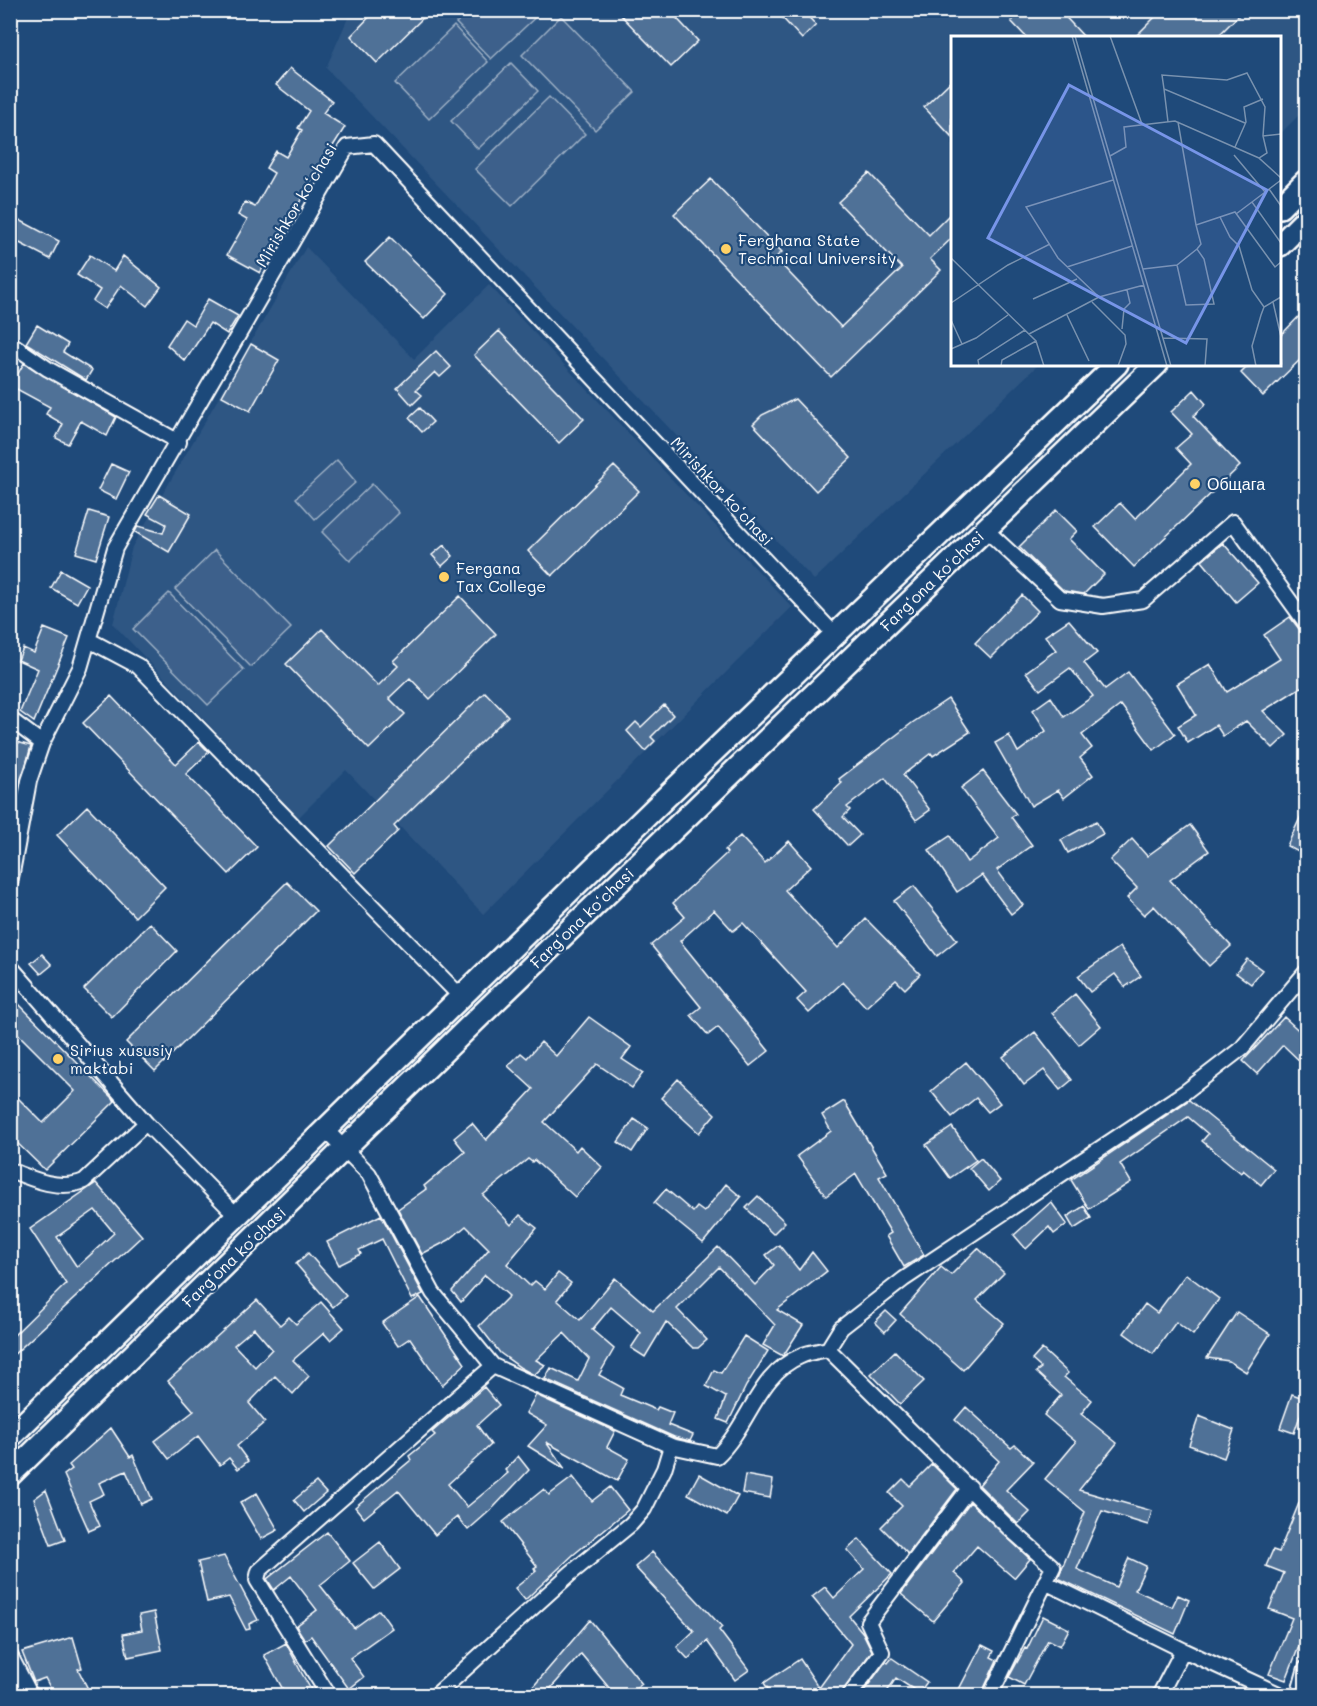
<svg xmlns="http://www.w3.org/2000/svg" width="1317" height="1706" font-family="Mali,sans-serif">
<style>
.built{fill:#2e5683}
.green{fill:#3c618b;stroke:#9eb0c5;stroke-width:1.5}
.building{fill:#507197;stroke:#fff;stroke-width:1.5;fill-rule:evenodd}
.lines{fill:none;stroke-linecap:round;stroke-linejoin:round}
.street-casing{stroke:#fff;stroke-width:18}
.primary-casing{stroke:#fff;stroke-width:26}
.street{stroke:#1f4a7a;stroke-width:14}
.primary{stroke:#1f4a7a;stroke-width:21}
.poi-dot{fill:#ffd166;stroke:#1f4a7a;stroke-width:2}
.labels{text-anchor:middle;stroke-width:4.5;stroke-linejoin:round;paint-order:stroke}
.street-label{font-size:16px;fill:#fff;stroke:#1f4a7a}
.poi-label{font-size:16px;fill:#fff;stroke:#1f4a7a;text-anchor:start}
.inset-road{fill:none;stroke:#7992af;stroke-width:1.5}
.view{fill:#7795e8;fill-opacity:0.15;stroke:#7795e8;stroke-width:3}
.inset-edge{fill:none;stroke:#fff;stroke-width:3}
</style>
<rect width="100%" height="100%" fill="#1f4a7a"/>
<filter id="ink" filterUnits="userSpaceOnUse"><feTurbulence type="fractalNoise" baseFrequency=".0167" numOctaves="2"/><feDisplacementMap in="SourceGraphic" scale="12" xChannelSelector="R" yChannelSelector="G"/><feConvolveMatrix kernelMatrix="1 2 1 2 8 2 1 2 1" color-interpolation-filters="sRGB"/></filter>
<g filter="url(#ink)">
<path class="built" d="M351,11h955v97l-26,26v-96h-328v326l86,1 -224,215 -488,-512z
M306,247l108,112 75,-74 303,322 -309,307 -137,-144 -48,48 -185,-194 19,-77z"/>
<path class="green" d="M470,10h72v1l-51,48 -35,-36z
M561,16l74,76 -40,38 -73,-75z
M454,26l34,36 -59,57 -34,-36z
M511,63l27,28 -60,58 -27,-28z
M549,97l36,37 -73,72 -37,-37z
M337,460l19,22 -41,37 -19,-21z
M372,484l27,29 -49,48 -28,-29z
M215,550l76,78 -40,39 -76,-78z
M169,593l75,77 -36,35 -75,-76z"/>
<path class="building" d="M376,10h55l-54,53 -26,-27z
M616,10h53l29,31 -27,26z
M775,10h27l14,15 -14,14z
M1022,10h37l26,28h-58l-16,-17z
M1162,10h82l-28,28h-82z
M290,68l42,33 -9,12 22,14 -29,46 -56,100 -33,-18 20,-35 -9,-5 7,-13 10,5 19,-34 -8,-5 10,-17 10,6 16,-27 -4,-2 11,-17 -33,-26z
M952,80v57l-28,-30z
M869,173l60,62 23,-23v26l-22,21 11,11 -110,107 -157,-163 37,-35 71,73 -7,6 66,69 61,-59 -64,-66z
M10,215l49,26 -9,18 -40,-21z
M390,237l58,57 -24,25 -59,-57z
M90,255l24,16 9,-15 38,31 -14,19 -26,-21 -16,24 -12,-8 7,-11 -23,-15z
M208,299l30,17 -11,18 -17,-11 -25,38 -18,-16 17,-26 9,6z
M1306,309v45l-43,42 -22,-23 9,-9h30v-28z
M37,325l31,19 -5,8 29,18 -6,10 -60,-37z
M499,331l85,88 -25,24 -85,-88z
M251,344l28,16 -29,51 -28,-15z
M436,351l15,16 -11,10 -5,-5 -19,18 6,5 -10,10 -15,-17z
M24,363l92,54 -9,19 -26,-15 -13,23 -12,-6 7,-14 -17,-10 4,-7 -39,-21z
M1194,390l12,14 -13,12 47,50 -106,101 -39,-40 25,-24 15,16 56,-55 -15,-16 16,-14 -21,-22z
M795,399l56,59 -35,33 -63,-67 9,-9z
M420,408l13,14 -11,10 -13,-14z
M111,464l18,8 -13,27 -18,-9z
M614,466l25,25 -87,85 -24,-25z
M159,495l32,19 -22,38 -34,-20 3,-6 25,7 3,-9 -19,-10z
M1056,510l21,21 -8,8 35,35 -20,20 -20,-3 -45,-44z
M89,511l20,6 -13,42 -20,-6z
M1223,543l35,40 -22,19 -34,-41z
M444,545l9,11 -11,10 -10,-11z
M61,570l26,15 -10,18 -26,-15z
M1022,595l16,16 -47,47 -16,-15z
M460,596l36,38 -66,65 -20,-21 -21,20 16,16 -36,35 -83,-85 36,-35 56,57 20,-20 -5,-5z
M1290,617l9,12 7,3v52l-43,27 24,24 -14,13 -27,-27 -23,15 -7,-11 -28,18 -10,-17 18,-11 -19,-31 33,-20 17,28 53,-33 -16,-24z
M1069,620l28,33 -13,10 21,26 23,-17 47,62 -21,16 -33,-45 -39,30 10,13 -12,10 13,17 -29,23 -6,-8 -27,16 -36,-63 14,-8 9,17 28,-21 -13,-21 18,-13 13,20 29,-21 -23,-28 -30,22 -14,-18 30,-22 -11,-14z
M44,628l25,10 -35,84 -14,-10 18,-43 -20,-9 5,-12 11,5z
M485,692l23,24 -114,110 4,5 -43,42 -26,-27z
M111,696l65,68 23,-22 10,10 -23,22 71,73 -28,27 -146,-151z
M948,699l22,33 -37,24 -2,-3 -28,22 27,35 -14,10 -31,-42 -38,29 3,3 -7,7 17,18 -12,11 -34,-37 28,-26 -3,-4 73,-56z
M664,705l9,10 -22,22 4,4 -10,10 -18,-20 9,-9 5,5z
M10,740l21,6 -16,60h-5z
M983,771l33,43 -5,3 21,28 -35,25 26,35 -12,9 -29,-39 -25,17 -28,-42 21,-14 17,26 32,-24 -38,-50z
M1306,805v51l-19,-10z
M87,806l78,81 -30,30 -78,-82z
M1096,821l7,13 -35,19 -7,-13z
M1190,825l19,26 -39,29 61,66 -22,20 -55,-60 -10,9 -17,-17 10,-10 -27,-28 22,-21 15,17z
M740,836l25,27 24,-22 22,25 -26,24 53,58 28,-29 54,55 -15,15 -9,-9 -30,27 -23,-25 -34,31 -12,-13 9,-8 -63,-69 -10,8 -19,-21 -34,31 89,110 -19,15 -32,-39 -10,8 -17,-20 10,-8 -50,-62 34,-28 -12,-14 54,-50 -2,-3z
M287,882l29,29 -161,160 -29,-29z
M914,886l43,54 -20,16 -43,-55z
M150,923l27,28 -65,66 -28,-28z
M1120,947l21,29 -16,11 -10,-13 -25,18 -12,-16z
M42,954l10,11 -11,9 -10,-11z
M1247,959l15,11 -11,14 -15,-11z
M1075,994l26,32 -22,19 -27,-32z
M10,995l105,106 -70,69 -35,-34v-46l33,33 32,-32 -65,-65z
M589,1017l42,30 -9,12 21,14 -11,15 -35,-24 -53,58 32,29 4,-5 22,21 -27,30 -41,-37 -2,2 -4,-3 -45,36 28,30 9,-10 17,13 -30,36 23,22 5,-5 10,8 13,-16 13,10 -14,17 23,20 35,-42 38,33 65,-64 37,38 19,-20 -8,-10 13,-10 20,25 13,-18 15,19 -50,39 26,15 -20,31 -20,-11 12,-20 -56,-58 -42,42 30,31 -9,8h-5l-27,-26 -21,35 -14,-9 10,-15 -30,-26 -19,23 22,19 -15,26 24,13 -3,7 36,15 2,-3 15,6 -5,12 25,10 -3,6 -16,-4 -129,-58 6,-11 27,13 11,-22 -25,-26 -28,27 9,5 -11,10 -13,-7 -21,-15 -21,-27 30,-30 -24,-21 -24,27 -9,-11 37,-42 -23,-23 -17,14 -27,14 -24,-45 28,-20 -2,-3 41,-34 -11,-14 18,-15 14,17 47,-51 -25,-23 13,-13 6,5 14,-16 15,14z
M1284,1017l22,20v30l-23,-22 -26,29 -14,-13z
M1035,1032l37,48 -12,10 -16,-20 -20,15 -21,-28z
M966,1062l34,41 -12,9 -12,-14 -24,19 -21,-26z
M678,1079l37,35 -16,19 -38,-35z
M1189,1100l85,69 -13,16 -18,-15 -2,3 -39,-32 6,-7 -20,-17 -68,47 11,18 -42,27 -18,-29z
M844,1101l43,72 -8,4 45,78 -20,12 -18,-31 5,-3 -35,-59 -30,22 -29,-40 34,-25 -9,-16z
M634,1119l14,9 -16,24 -14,-10z
M952,1127l24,33 -26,18 -24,-33z
M981,1158l19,23 -11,10 -20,-23z
M96,1183l46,53 -132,122v-19l56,-55 -36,-55zM95,1210l19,23 -37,34 -20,-30z
M726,1184l15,13 -38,46 -49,-40 12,-14 27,23 4,-5 7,5z
M758,1196l27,26 -12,12 -27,-26z
M1051,1202l16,22 -13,10 -5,-7 -23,22 -12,-14z
M1084,1206l7,12 -17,11 -7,-12z
M381,1215l42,79 -11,5 -30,-60 -23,11 2,4 -22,11 -12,-23z
M978,1248l26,25 -27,27 27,23 -41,47 -63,-56 41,-47 10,8z
M308,1253l38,43 -13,11 -37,-43z
M1186,1274l33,25 -26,36 -17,-13 -23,32 -29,-21 21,-29 12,9z
M420,1297l45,67 -23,21 -32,-47 -12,8 -16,-23z
M257,1300l23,25 9,-8 7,7 25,-22 23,26 -14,12 -6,-7 -31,27 16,16 -16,18 -18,-18 -26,27 16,19 -28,24 11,15 -10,8 -9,-11 -9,7 -22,-29 -29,23 -14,-18 39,-30 -26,-30zM254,1328l18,21 -17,18 -21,-22z
M886,1311l10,9 -11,12 -10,-10z
M1237,1312l33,22 -24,38 -17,-11 -22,-3z
M744,1336l24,15 -22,35 -18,37 -10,-4 8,-22 -20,-11 8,-16 7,3z
M1042,1349l26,24 -4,4 28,23 -11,14 36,29 -38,47 73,21 -4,14 -46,-14 -25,58 39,18 13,-29 17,8 -11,24 37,17 6,-12 11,5 -14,34 -117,-56 27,-66 -40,-33 31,-37 -32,-27 17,-20 -25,-23 5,-4 -9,-8z
M895,1351l29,30 -24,23 -29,-30z
M484,1387l15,18 -22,20 14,20 -43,39 19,23 41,-34 -3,-3 13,-14 11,14 -35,37 -26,23 -11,-13 -22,18 -37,-45 -34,28 -9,-11 56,-47 -2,-4 26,-21 -3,-3z
M1292,1394l14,5 -12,34 -14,-5z
M536,1395l79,36 -8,16 22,12 -12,22 -71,-39 19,27 -37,-23 19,-21 -21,-12z
M966,1407l45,41 4,-3 18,17 -27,28 24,22 -12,12 -39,-39 20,-24 -44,-41z
M1199,1416l35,14 -10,28 -35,-13z
M111,1428l19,29 3,-2 19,44 -11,5 -15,-33 -27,12 5,11 -15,7 11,25 -11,5 -25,-56 8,-6 -3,-4z
M932,1464l25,25 -49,65 -27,-27 21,-21 -13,-13 14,-14 7,7z
M699,1474l39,22 -11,20 -39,-22z
M745,1475l28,5 -3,18 -28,-5z
M573,1477l19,24 18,-14 18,23 -55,45 -48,45 -10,-12 21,-17 -2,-3 3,-2 -34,-44 41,-33 5,6z
M316,1482l10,11 -22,19 -10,-12z
M1306,1486v142l-20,52 -17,-6 23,-56 -23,-9 15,-36 -18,-7 7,-16 6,2z
M46,1490l19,50 -14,5 -17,-46z
M257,1493l21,37 -17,9 -21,-36z
M970,1502l60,57 -16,19 -37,-32 -23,27 11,10 -32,38 -32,-27z
M327,1532l23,29 -30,24 34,43 25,-18 13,18 -42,30 14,19 -15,12 -38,-53 -6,4 -9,-14 21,-16 -26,-34 -17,14 -7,-11z
M859,1539l33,35 -43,42 14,17 9,18 -32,44h-68l-8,-12 36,-24 19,29 32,-44 -39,-47 13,-10 9,11 30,-29 -17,-19z
M380,1542l20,27 -26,20 -21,-26z
M652,1552l70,75 -3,3 30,40 -14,10 -28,-39 -19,18 -11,-12 17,-16 -59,-64z
M224,1556l34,64 -9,4 1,5 -4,1 -17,-33 -22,5 -9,-40z
M154,1612l8,38 -34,7 -5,-23 19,-4 -3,-15z
M1043,1616l26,13 -9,17 -12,-6 -24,45 -15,-8 16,-29 2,1z
M590,1620l52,64 -14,11h-13l-34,-41 -36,41h-19z
M73,1637l9,31 -4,1 13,26h-37l-9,-17 -11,4 -12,-30z
M286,1643l15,29 13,23h-28l-22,-40z
M982,1645l12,6 -3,6 6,3 -16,35h-25z
M892,1658l35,24 -8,11 -23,-15 -11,17h-24l25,-34 2,2z"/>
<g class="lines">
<g class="street-casing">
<path id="street" d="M10,343l38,26 131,73
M985,529l75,70 43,7 40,-6 90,-78 73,101
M89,640l49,26 323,331
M10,719l32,24
M10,883l19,-102 13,-38 38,-75 35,-120 232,-401 27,-3 461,491
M10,966l136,157 91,93
M326,1130l43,44 64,119 60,73 178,80 -7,23 -20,40 -13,15 -60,49 -136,123
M10,1170c24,10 50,21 74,11l62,-58
M828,1349l13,-21 63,-49 281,-187 57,-44 64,-76
M671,1446l46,10c32,-30 41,-83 84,-100 8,-4 19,-5 27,-7l182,180 43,38 -63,129
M1045,1582l138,68 -24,46
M1183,1650l100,46
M10,1655l21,41
M329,1696l-72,-116 2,-9 234,-205
M849,1696l33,-44 -14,-30 102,-135
M1298,1696l8,-28"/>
</g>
<g class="primary-casing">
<path id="primary" d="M1280,207l26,-26
M1280,245l26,-26
M10,1437l654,-638 453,-435
M10,1475l472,-461 675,-650"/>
</g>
<use href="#street" class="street"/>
<use href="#primary" class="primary"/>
</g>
</g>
<g class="poi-dot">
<circle cx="726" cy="249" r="6"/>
<circle cx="1195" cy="484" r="6"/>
<circle cx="444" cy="577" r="6"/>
<circle cx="58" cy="1059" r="6"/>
</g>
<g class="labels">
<g class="street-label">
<text transform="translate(296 205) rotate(-59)" y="6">Mirishkor koʻchasi</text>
<text transform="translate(722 491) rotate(47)" y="6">Mirishkor koʻchasi</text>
<text transform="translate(932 581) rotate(-44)" y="6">Fargʻona koʻchasi</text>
<text transform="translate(582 918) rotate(-44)" y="6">Fargʻona koʻchasi</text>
<text transform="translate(234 1257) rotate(-44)" y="6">Fargʻona koʻchasi</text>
</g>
<g class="poi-label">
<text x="738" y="246">Ferghana State<tspan x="738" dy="18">Technical University</tspan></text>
<text x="1207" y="490">Общага</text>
<text x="456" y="574">Fergana<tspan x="456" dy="18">Tax College</tspan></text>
<text x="70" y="1056">Sirius xususiy<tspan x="70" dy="18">maktabi</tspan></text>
</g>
</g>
<g transform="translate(951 36)">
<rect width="330" height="330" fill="#1f4a7a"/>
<path class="inset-road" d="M121,0l95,330M124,0l96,330M159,0l32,88M213,53l4,33M227,86l18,103M294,87l-81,-34 -2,-14 65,5 20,-7 18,34 -2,29 4,17 -8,5 22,20M312,100l18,-2M284,111l11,-25 -2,-15 19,-8M283,119l31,37M159,120l16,-9 -2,-20 51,-6 84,37M318,153l12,17M301,166l29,-22M285,178l16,-12 29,41M269,181l10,20 9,9 13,44 12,17M246,213l4,-5 -5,-19 39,-13 40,55 6,-5M0,222l85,83 8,25M116,231l65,-21M192,233l34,-4 20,-16 7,10 10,45 -28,1 -9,-40M148,261l-41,-39 -32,-51 87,-27M82,263l44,-20M141,266l33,33 1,9 -8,22M322,266l8,35M0,267l57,-38 42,-21M116,279l22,46M0,284l11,24M171,293l2,-20 6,-6 -3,-13M78,298l70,-37 45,-12M212,302l44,1 -2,27M0,313l25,-11 32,-23M28,330l-1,-6 47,-30M50,330l1,-6 34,-19M305,330l-4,-20 9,-31 3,-8 17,-10"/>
<path class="view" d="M118,49l198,105 -81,153 -198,-105z"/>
<rect width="330" height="330" class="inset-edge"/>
</g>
<rect width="1317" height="1706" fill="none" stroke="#1f4a7a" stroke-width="36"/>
<rect x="18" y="18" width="1281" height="1670" fill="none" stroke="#fff" stroke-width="2" filter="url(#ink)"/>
</svg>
